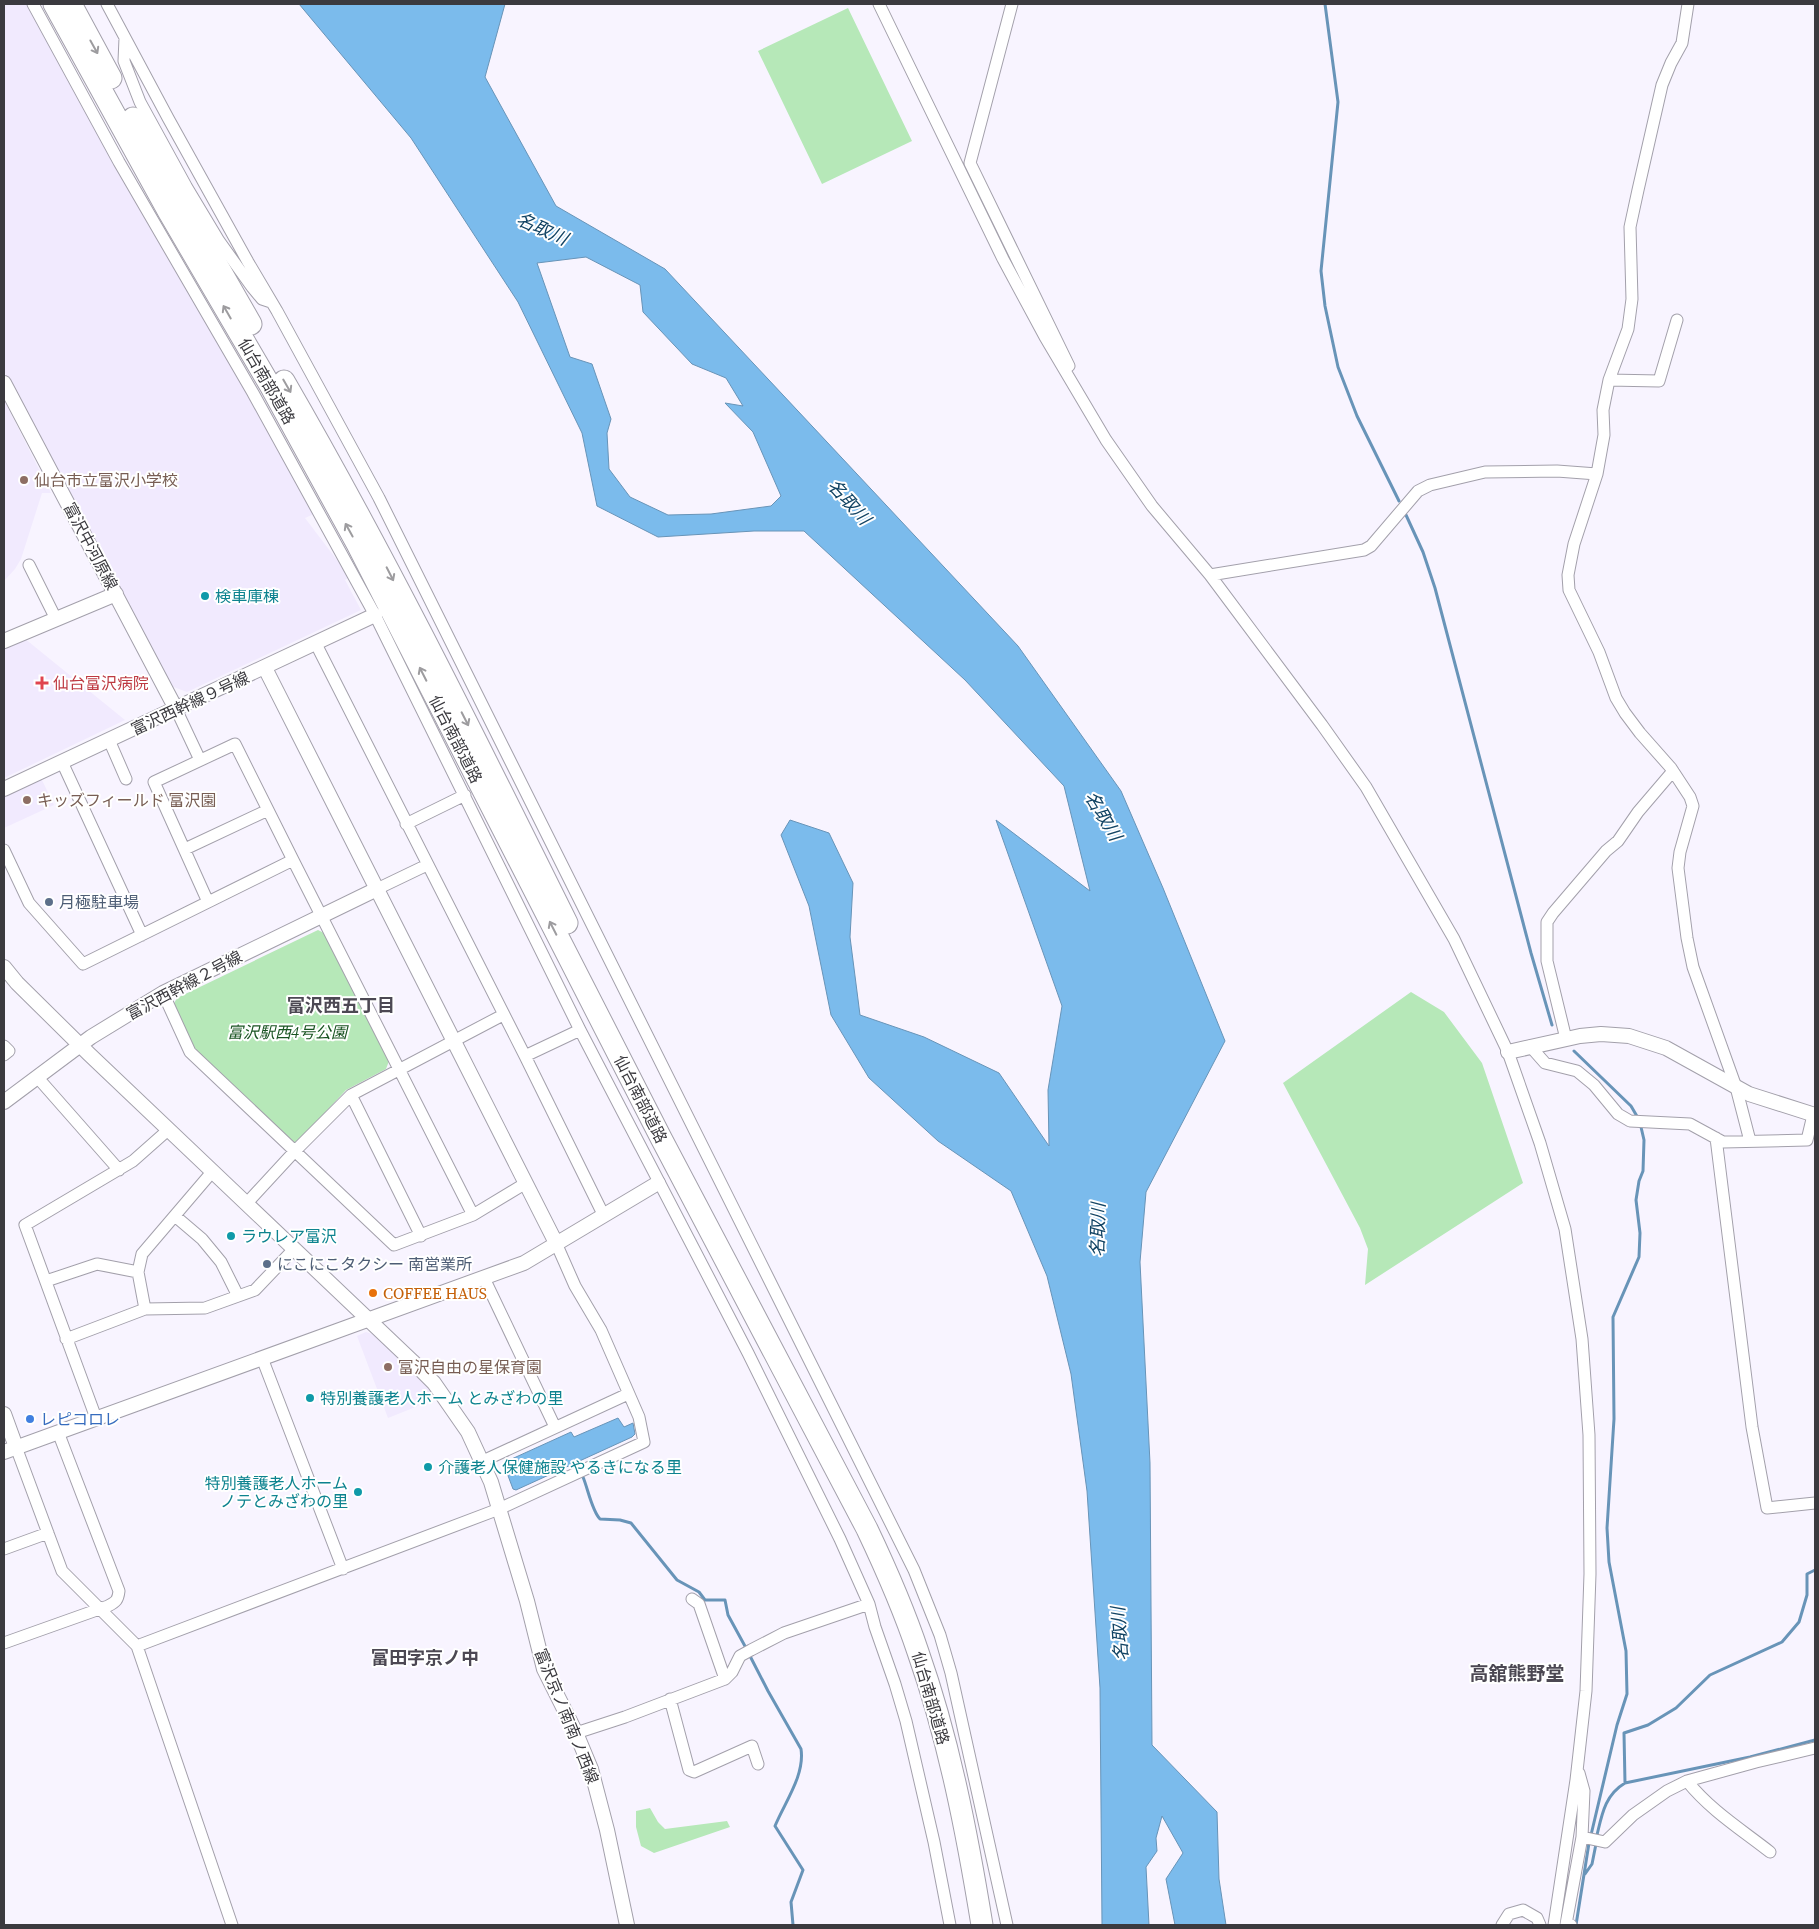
<svg xmlns="http://www.w3.org/2000/svg" width="1819" height="1929" font-family="'Source Serif 4','Noto Sans JP',serif">
<style>
.built{fill:#f1eafe}
.green{fill:#b6e8b8}
.water{fill:#7bbbec;stroke:#6894b8;fill-rule:evenodd}
.lines{fill:none;stroke-linecap:round;stroke-linejoin:round}
.stream{stroke:#6894b8;stroke-width:3}
.minor-casing{stroke:#a3a0ab;stroke-width:13}
.tertiary-casing{stroke:#a3a0ab;stroke-width:16}
.motorway-casing{stroke:#a3a0ab;stroke-width:23}
.minor{stroke:#fff;stroke-width:11}
.tertiary{stroke:#fff;stroke-width:14}
.motorway{stroke:#fff;stroke-width:21}
.oneway{stroke:#9d9c9f}
.education-dot{fill:#8d6e63;stroke:#fff;stroke-width:2}
.culture-dot{fill:#0f9aa8;stroke:#fff;stroke-width:2}
.health-dot{fill:#e0444e;stroke:#fff;stroke-width:2}
.service-dot{fill:#5c6f8a;stroke:#fff;stroke-width:2}
.food-dot{fill:#e8710a;stroke:#fff;stroke-width:2}
.shop-dot{fill:#3f7fe0;stroke:#fff;stroke-width:2}
.labels{text-anchor:middle;stroke-width:4;stroke-linejoin:round;paint-order:stroke}
.street-label{font-size:16px;fill:#3b3a3f;stroke:#fff}
.education-label{font-size:16px;fill:#785e54;stroke:#fff;text-anchor:start}
.culture-label{font-size:16px;fill:#0d838f;stroke:#fff;text-anchor:start}
.health-label{font-size:16px;fill:#be3a42;stroke:#fff;text-anchor:start}
.service-label{font-size:16px;fill:#4e5e75;stroke:#fff;text-anchor:start}
.park-label{font-size:16px;font-style:italic;fill:#185321;stroke:#fff}
.food-label{font-size:16px;fill:#c56008;stroke:#fff;text-anchor:start}
.shop-label{font-size:16px;fill:#366cbe;stroke:#fff;text-anchor:start}
.water-label{font-size:18px;font-style:italic;fill:#124464;stroke:#fff}
.neighbourhood-label{font-size:18px;font-weight:bold;fill:#4c4853;stroke:#fff}
.quarter-label{font-size:19px;font-weight:bold;fill:#4c4853;stroke:#fff}
</style>
<rect width="100%" height="100%" fill="#f8f4ff"/>
<path class="built" d="M4,4h25l285,510 -9,4 38,50 5,10 -3,2 16,30 -174,82 -16,-6 -167,-315z
M4,400l47,93h-9l-21,66 -6,10 -11,12z
M24,638l101,82 -121,58v-131z
M41,778l13,27 -50,23v-33z
M366,1332l9,3 63,63 -50,20 -31,-82z"/>
<path class="green" d="M848,8l64,133 -90,43 -64,-133z
M318,930l6,3 65,128 -3,8 -40,21 -49,53 -9,-1 -93,-91 -22,-46 4,-7z
M1411,992l33,20 38,51 41,120 -158,102 3,-36 -8,-21 -77,-145z
M650,1808l8,14 7,7 62,-8 3,6 -76,26 -13,-7 -5,-19v-16z"/>
<path class="water" d="M299,4h206l-20,73 71,129 109,63 353,377 103,145 42,97 62,153 -79,151 -6,70 10,201 2,282 65,67 2,67 7,46h-51l-9,-46 17,-26 -21,-37 -6,22 1,13 -11,16 3,58h-47l-2,-237 -13,-197 -16,-117 -24,-98 -36,-85 -73,-50 -69,-63 -38,-63 -22,-109 -28,-71 9,-15 39,13 24,50 -3,54 10,78 64,22 75,36 50,73 -1,-56 14,-84 -66,-186 94,71 -26,-105 -99,-106 -161,-149h-50l-96,6 -61,-31 -15,-73 -64,-131 -107,-164zM586,257l54,28 3,27 49,52 34,14 17,28 -18,-3 28,29 28,64 -10,10 -60,8 -43,1 -38,-18 -21,-28 -2,-36 4,-14 -19,-55 -22,-7 -33,-94z
M618,1418l6,9 9,-4 2,11 -3,3 -116,53 -3,-1 -9,-24 1,-3 66,-30 3,5z"/>
<g class="lines">
<path class="stream" d="M1325,4l13,98 -17,169 4,35 13,61 19,49 42,85
M1406,515l17,37 12,36 96,365 21,72
M1574,1051l57,55 7,12
M583,1477c5,12 9,34 17,42l20,1 11,3 46,57 22,12 6,8h20l3,15 18,33
M750,1656l18,35 33,58c4,26 -16,53 -26,77l28,44 -12,32 2,23
M1625,1783l-1,-50 24,-8 28,-17 34,-33 72,-33 17,-20 8,-27v-21l8,-4
M1591,1835l26,-110 10,-31 -1,-43 -17,-89 -2,-34 7,-109 -1,-102 26,-60 1,-24 -4,-33 3,-19 4,-10 1,-31 -3,-13
M1597,1835c5,-21 8,-40 28,-52l125,-26 65,-17
M1585,1874l7,-10 4,-20
M1576,1925l13,-82"/>
<g class="minor-casing">
<path id="minor" d="M33,4l86,158 134,231 122,222 205,415 168,323 92,186 29,65 6,23 20,57 11,37 28,121 16,83
M107,4l61,114 80,144 29,49 102,187 535,1072 26,65 11,38 56,252
M879,4l124,255 42,78 61,103 46,66 58,69 112,150 44,62 88,152 54,113 32,91 25,86 17,110 7,96 1,139 -4,117 -10,89 -22,145
M1012,4l-42,159 99,203
M1688,4l-6,39 -11,20 -9,22 -24,105 -8,37 2,72 -4,30 -19,51 -6,30 1,25 -7,39 -23,70 -6,31 1,15 30,62 17,46 9,15 15,20 31,35 19,29 3,9 -13,46 -2,16 9,70 6,29 43,120 14,54
M125,38l-1,23 16,41 46,84
M183,188l3,-2 33,55 33,46 10,12 9,3
M1609,380l50,1 18,-61
M29,565l27,54
M1210,575l154,-25 7,-4 47,-55 12,-6 55,-13 72,-1 40,3
M316,644l209,412 79,160
M176,709l24,51
M109,740l17,39
M62,762l80,173
M406,824l59,-29
M185,849l83,-39
M4,850l25,53 54,61 210,-104 180,355
M377,889l50,-24
M208,902l-54,-120 81,-38 58,116
M163,993l27,59 204,193 79,-30 53,-32
M1566,1039l-19,-78v-39l6,-9 53,-62 12,-10 20,-29 35,-41
M4,1046l5,5 -5,4
M1530,1046l15,17 32,8 17,14 24,29 12,7 60,3 33,18 84,-2 6,-25
M525,1056l55,-26
M38,1078l81,92
M351,1095l70,141
M1716,1138l36,289 15,81 48,-5
M246,1204l48,-52 57,-57 152,-80
M175,1216l27,23 19,23 17,34
M138,1272l4,-18 70,-82
M484,1278l71,149
M46,1281l51,-17 41,8 7,37 -79,30
M145,1309l60,-1 50,-18 39,-41
M262,1358l81,211
M96,1418l-71,-193 108,-64 35,-31
M16,1447l46,124 75,75 95,279
M483,1461l145,-67
M4,1549l44,-16
M692,1599l7,5 26,75
M4,1643l104,-37c8,-4 10,-6 11,-15l-61,-159
M137,1646l362,-137 145,-67 -5,-25 -38,-87 -26,-44 -19,-43
M670,1699l19,71 5,2 58,-26 6,18
M576,1733l49,-16 100,-38 7,-7 8,-16 11,-6 33,-17 85,-29
M1579,1773l5,18 -2,46 23,5 28,-27 34,-24 20,-10 69,-19 59,-14
M1687,1781c23,29 55,49 83,71
M1502,1925l7,-11 14,-4 14,8 3,7
M1571,1925l-5,-1 16,-87"/>
</g>
<g class="tertiary-casing">
<path id="tertiary" d="M4,383l172,326
M4,641l112,-47
M265,668l291,575
M4,789l371,-174
M4,967l13,16 72,71 323,307 22,22 34,49 23,50 36,119 17,68 32,64 15,36 16,61 20,95
M1508,1052l72,-16 21,-2 28,2 37,12 83,46 66,21
M4,1102l87,-65 72,-44 214,-104
M4,1414l12,33
M4,1452l520,-189 134,-80"/>
</g>
<g class="motorway-casing">
<path id="motorway" d="M54,4l114,207 103,176 86,157 304,594 206,391c19,40 37,81 51,123 31,88 49,181 64,273
M71,4l40,74
M133,118l118,206
M284,381c102,176 192,359 283,542"/>
</g>
<use href="#minor" class="minor"/>
<use href="#tertiary" class="tertiary"/>
<use href="#motorway" class="motorway"/>
</g>
<defs><path id="oneway-shaft" d="M-6 0H5M1.5-3L5.5 0L1.5 3" fill="none" stroke-width="1.6" stroke-linecap="round" stroke-linejoin="round" transform="scale(1.25)"/></defs>
<g class="oneway">
<use href="#oneway-shaft" transform="translate(94 47) rotate(61)"/>
<use href="#oneway-shaft" transform="translate(227 312) rotate(-120)"/>
<use href="#oneway-shaft" transform="translate(287 386) rotate(60)"/>
<use href="#oneway-shaft" transform="translate(349 530) rotate(-119)"/>
<use href="#oneway-shaft" transform="translate(390 574) rotate(63)"/>
<use href="#oneway-shaft" transform="translate(423 674) rotate(-117)"/>
<use href="#oneway-shaft" transform="translate(465 719) rotate(63)"/>
<use href="#oneway-shaft" transform="translate(553 928) rotate(-117)"/>
</g>
<g class="education-dot">
<circle cx="24" cy="480" r="5"/>
<circle cx="27" cy="800" r="5"/>
<circle cx="388" cy="1367" r="5"/>
</g>
<g class="culture-dot">
<circle cx="205" cy="596" r="5"/>
<circle cx="231" cy="1236" r="5"/>
<circle cx="310" cy="1398" r="5"/>
<circle cx="428" cy="1467" r="5"/>
<circle cx="358" cy="1492" r="5"/>
</g>
<path class="health-dot" d="M39.5 675.5h5v5h5v5h-5v5h-5v-5h-5v-5h5z"/>
<g class="service-dot">
<circle cx="49" cy="902" r="5"/>
<circle cx="267" cy="1264" r="5"/>
</g>
<circle class="food-dot" cx="373" cy="1293" r="5"/>
<circle class="shop-dot" cx="30" cy="1419" r="5"/>
<g class="labels">
<g class="street-label">
<text transform="translate(267 381) rotate(60)" y="6">仙台南部道路</text>
<text transform="translate(91 546) rotate(62)" y="6">富沢中河原線</text>
<text transform="translate(190 703) rotate(-25)" y="6">富沢西幹線９号線</text>
<text transform="translate(456 739) rotate(63)" y="6">仙台南部道路</text>
<text transform="translate(184 985) rotate(-28)" y="6">富沢西幹線２号線</text>
<text transform="translate(641 1099) rotate(63)" y="6">仙台南部道路</text>
<text transform="translate(931 1698) rotate(74)" y="6">仙台南部道路</text>
<text transform="translate(567 1716) rotate(68)" y="6">富沢京ノ南南ノ西線</text>
</g>
<g class="education-label">
<text x="34" y="486">仙台市立富沢小学校</text>
<text x="37" y="806">キッズフィールド 富沢園</text>
<text x="398" y="1373">富沢自由の星保育園</text>
</g>
<g class="culture-label">
<text x="215" y="602">検車庫棟</text>
<text x="241" y="1242">ラウレア富沢</text>
<text x="320" y="1404">特別養護老人ホーム とみざわの里</text>
<text x="438" y="1473">介護老人保健施設 やるきになる里</text>
<text x="348" y="1489" text-anchor="end">特別養護老人ホーム<tspan x="348" dy="18">ノテとみざわの里</tspan></text>
</g>
<g class="health-label">
<text x="53" y="689">仙台富沢病院</text>
</g>
<g class="service-label">
<text x="59" y="908">月極駐車場</text>
<text x="277" y="1270">にこにこタクシー 南営業所</text>
</g>
<g class="park-label">
<text x="287" y="1038">富沢駅西4号公園</text>
</g>
<g class="food-label">
<text x="383" y="1299">COFFEE HAUS</text>
</g>
<g class="shop-label">
<text x="40" y="1425">レピコロレ</text>
</g>
<g class="water-label">
<text transform="translate(542 229) rotate(24)" y="6">名取川</text>
<text transform="translate(849 502) rotate(48)" y="6">名取川</text>
<text transform="translate(1103 816) rotate(59)" y="6">名取川</text>
<text transform="translate(1098 1230) rotate(-89)" y="6">名取川</text>
<text transform="translate(1120 1634) rotate(-94)" y="6">名取川</text>
</g>
<g class="neighbourhood-label">
<text x="341" y="1012">富沢西五丁目</text>
<text x="425" y="1664">富田字京ノ中</text>
</g>
<g class="quarter-label">
<text x="1517" y="1680">高舘熊野堂</text>
</g>
</g>
<rect width="1819" height="1929" fill="none" stroke="#3b3a3f" stroke-width="10"/>
</svg>
